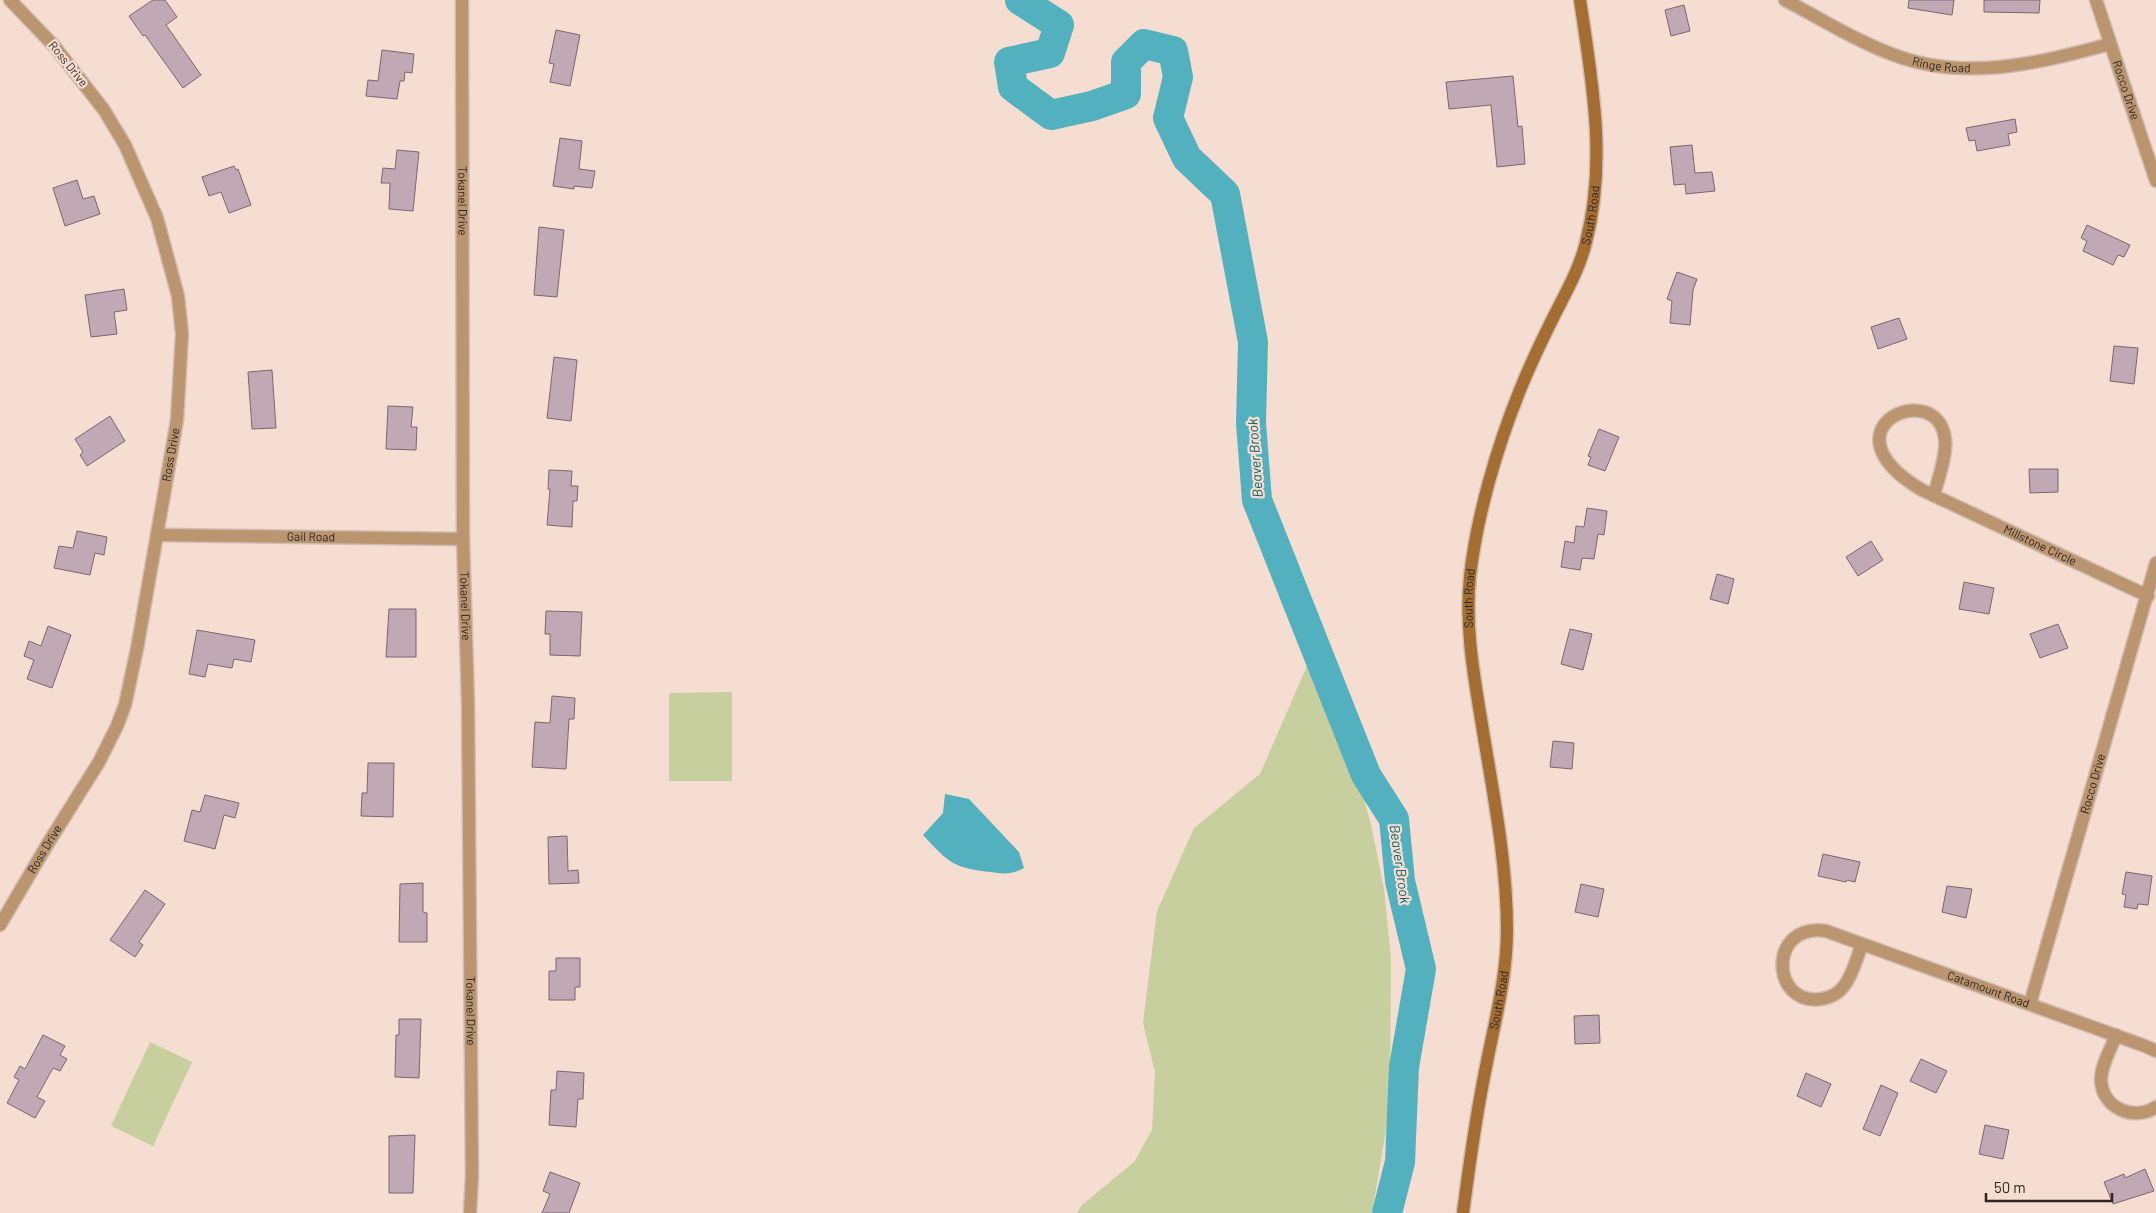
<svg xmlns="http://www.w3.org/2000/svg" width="2156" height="1213" font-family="Barlow,sans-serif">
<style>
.green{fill:#c7cf9e}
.water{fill:#53b1bf}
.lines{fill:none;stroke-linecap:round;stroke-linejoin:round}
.river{stroke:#53b1bf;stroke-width:30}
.building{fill:#c0a9b4;stroke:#7b6670}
.street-casing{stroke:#d1bcb2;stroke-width:15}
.secondary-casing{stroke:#d1bcb2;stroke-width:15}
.street{stroke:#ba9570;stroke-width:12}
.secondary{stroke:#a46d32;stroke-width:12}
.labels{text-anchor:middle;stroke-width:4.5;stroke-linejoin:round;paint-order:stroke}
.street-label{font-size:12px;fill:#2f2622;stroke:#f5ddd1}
.water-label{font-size:14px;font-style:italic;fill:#10606a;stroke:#f5ddd1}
</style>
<rect width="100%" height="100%" fill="#f5ddd1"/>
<path class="green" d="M1307,666l43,85 21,73 13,65 7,69 -1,148 -18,107h-295l5,-8 52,-43 18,-32 3,-58 -12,-49 14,-112 37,-83 66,-54z
M732,692v89h-63v-88z
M150,1042l42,20 -39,84 -42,-20z"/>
<path class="water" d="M945,794l24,5 50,53 5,16c-13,7 -20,6 -34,4 -37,-4 -42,-10 -67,-37l20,-22z"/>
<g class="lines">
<path class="river" d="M1020,0l39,25 -9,28 -41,9 4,25 38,28 41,-9 34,-12v-32l18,-18 29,7 5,26 -10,41 19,40 38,36 28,148 -2,81 6,77 109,275 28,44 6,62 21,88 -17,98 -4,95 -13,51"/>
</g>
<path class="building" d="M153,0h12l12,17 -11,8 35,50 -18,13 -38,-53 -2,1 -14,-20z
M1909,0h45l-2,15 -44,-7z
M1984,0h56l-1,13 -55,-1z
M1684,5l6,26 -19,5 -6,-26z
M556,30l24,5 -10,51 -20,-4 4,-18 -5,-1z
M382,50l32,4 -2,19 -7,-1 -1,9h-4l-3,18 -31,-3 2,-16 10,1z
M1513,76l5,51 4,-1 3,38 -28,3 -6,-62 -42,4 -3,-27z
M2015,119l2,13 -9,2 2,11 -33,6 -2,-11 -6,1 -3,-13z
M560,138l22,3 -3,28 16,2 -3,17 -18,-2v3l-21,-3z
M1692,145l3,28 17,-1 3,19 -29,3 -1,-10 -11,1 -4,-38z
M397,150l22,2 -6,59 -24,-2 1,-26h-9l2,-15 12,1z
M234,166l2,4 2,-1 13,36 -22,8 -8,-21 -12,4 -7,-19z
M77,180l6,19 11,-3 6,18 -35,12 -12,-38z
M2087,225l43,20 -6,12 -6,-2 -5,10 -30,-14 4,-10 -6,-3z
M539,227l25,3 -7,67 -23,-2z
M1677,272l20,7 -4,11 -3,35 -20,-2 2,-22 -5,-2z
M124,289l3,21 -13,2 3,22 -26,3 -6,-42z
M1899,318l8,21 -29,10 -7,-22z
M2114,346l24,2 -4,36 -24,-3z
M554,357l23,3 -6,61 -24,-3z
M272,370l4,58 -24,1 -4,-57z
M388,406l25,1 -2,20h6l-1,23 -30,-1z
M110,416l15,25 -38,25 -7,-11 3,-3 -8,-13z
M1599,429l20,8 -14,34 -17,-6 3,-8 -3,-1z
M2029,469h29v23l-28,1z
M549,470l23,1 -1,15h7l-1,15h-4l-1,26 -25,-2 3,-36h-2z
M1587,508l20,3 -3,24 -6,-1 -4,25 -12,-1 -2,12 -19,-3 4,-26 9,2 2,-17 8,1z
M77,531l30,6 -3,18 -9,-2 -5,22 -36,-7 5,-22 14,2z
M1871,541l12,19 -25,16 -12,-19z
M1717,574l17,5 -6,25 -18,-5z
M1964,582l30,6 -5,26 -30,-5z
M389,609h27v48h-30z
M546,611l36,1 -2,44 -30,-1v-21h-5z
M2058,624l10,24 -28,10 -10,-24z
M48,626l23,9 -19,53 -25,-9 7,-19 -10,-4 5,-15 12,5z
M1570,629l22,5 -9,36 -22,-6z
M197,630l58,10 -4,22 -17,-3 -2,9 -24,-4 -3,13 -16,-3z
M552,696l23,2 -1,21h-5l-3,50 -34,-2 3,-45 15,1z
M1553,741l21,2 -2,26 -22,-2z
M368,763h26l-1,54 -32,-1 1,-23h5z
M205,795l34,8 -4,15 -11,-3 -9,34 -31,-8 8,-31 8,2z
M567,836l1,35 10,-1 1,13 -30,1 -1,-47z
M1823,854l37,8 -5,20 -8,-2 -1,2 -28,-6z
M2126,872l26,4 -4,29 -10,-1 -1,5 -13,-2 2,-12 -4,-1z
M423,883v29l4,1v29h-28l1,-58z
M1581,884l23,5 -6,28 -23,-5z
M1947,886l25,3 -6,29 -24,-6z
M145,890l20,14 -26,38 4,3 -8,12 -25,-17z
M556,958h24v29h-5v13h-26v-29h7z
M1599,1015l1,28 -25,1 -1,-28z
M399,1019h22l-2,59 -24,-1 1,-42h3z
M43,1035l22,11 -5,9 7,4 -7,12 -7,-3 -16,29 8,4 -10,17 -28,-15 12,-23 -5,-3 6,-11 5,3z
M1921,1059l26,12 -11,22 -26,-12z
M557,1071l27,2 -1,26h-5l-2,28 -27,-2 2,-35h5z
M1806,1073l25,11 -10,23 -24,-11z
M1881,1085l17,8 -18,43 -17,-7z
M1985,1125l24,5 -6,29 -24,-5z
M415,1135l-2,58h-24v-57z
M2145,1169l9,22 -41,13 -9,-22 20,-8 1,4z
M550,1172l30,11 -11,30h-27l8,-19 -7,-3z"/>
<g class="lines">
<g class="street-casing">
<g id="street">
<path id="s1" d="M462,0l1,539 5,164 4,473 -2,37"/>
<path id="s2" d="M1785,0c36,19 71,41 109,55 72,27 145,8 216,-11"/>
<path id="s3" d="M2096,0l60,181"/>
<path id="s4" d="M1934,496c4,-18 13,-40 11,-57 -7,-63 -128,-11 -23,51l226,106"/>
<path id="s5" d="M157,535l306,4"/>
<path id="s6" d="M0,925l47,-80 52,-83 18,-36 8,-21 12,-56 40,-229 5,-86 -4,-38 -21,-78 -32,-73 -21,-35 -49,-63 -45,-47"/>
<path id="s7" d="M1862,944c-5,13 -9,31 -18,42 -6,8 -15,12 -23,13 -51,7 -53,-77 5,-68l319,115 11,5"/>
<path id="s8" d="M2030,1004l126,-441"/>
<path d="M2116,1035c-5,14 -15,30 -15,45 1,28 33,42 55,27"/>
</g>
</g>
<g class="secondary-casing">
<g id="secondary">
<path id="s9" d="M1463,1213c6,-46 12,-91 21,-136 9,-49 23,-97 23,-147 0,-71 -15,-142 -26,-211 -8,-48 -16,-94 -11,-143 7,-61 27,-129 50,-186 10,-25 22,-50 34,-74 12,-24 26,-48 32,-74 21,-80 6,-162 -6,-242"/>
</g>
</g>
<use href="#street" class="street"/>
<use href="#secondary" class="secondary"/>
</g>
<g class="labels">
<g class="street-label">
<text transform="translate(68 64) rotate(51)" y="4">Ross Drive</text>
<text dy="4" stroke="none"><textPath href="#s2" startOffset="171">Ringe Road</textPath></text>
<text dy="4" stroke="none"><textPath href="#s3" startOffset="95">Rocco Drive</textPath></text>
<text dy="4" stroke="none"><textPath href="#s1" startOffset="201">Tokanel Drive</textPath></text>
<text dy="4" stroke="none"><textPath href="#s9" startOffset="1026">South Road</textPath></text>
<text dy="4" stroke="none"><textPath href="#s6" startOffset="508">Ross Drive</textPath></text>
<text dy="4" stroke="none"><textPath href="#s5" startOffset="154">Gail Road</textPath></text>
<text dy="4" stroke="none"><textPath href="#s4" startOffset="354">Millstone Circle</textPath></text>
<text dy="4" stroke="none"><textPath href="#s9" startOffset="621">South Road</textPath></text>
<text dy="4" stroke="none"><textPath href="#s1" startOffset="606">Tokanel Drive</textPath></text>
<text dy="4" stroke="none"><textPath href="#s8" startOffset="229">Rocco Drive</textPath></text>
<text dy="4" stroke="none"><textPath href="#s6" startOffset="88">Ross Drive</textPath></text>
<text dy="4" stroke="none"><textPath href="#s7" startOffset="368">Catamount Road</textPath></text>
<text dy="4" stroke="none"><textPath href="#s9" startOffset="216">South Road</textPath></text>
<text dy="4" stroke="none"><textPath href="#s1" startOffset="1011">Tokanel Drive</textPath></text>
</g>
<g class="water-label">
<text transform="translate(1255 458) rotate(-94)" y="5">Beaver Brook</text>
<text transform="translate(1400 864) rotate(82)" y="5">Beaver Brook</text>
</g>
</g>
<path d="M1986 1193v8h126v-8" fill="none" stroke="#2f2622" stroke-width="2.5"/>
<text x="1994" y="1193" font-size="15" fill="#2f2622" stroke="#f5ddd1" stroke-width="4" paint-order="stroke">50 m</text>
</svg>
